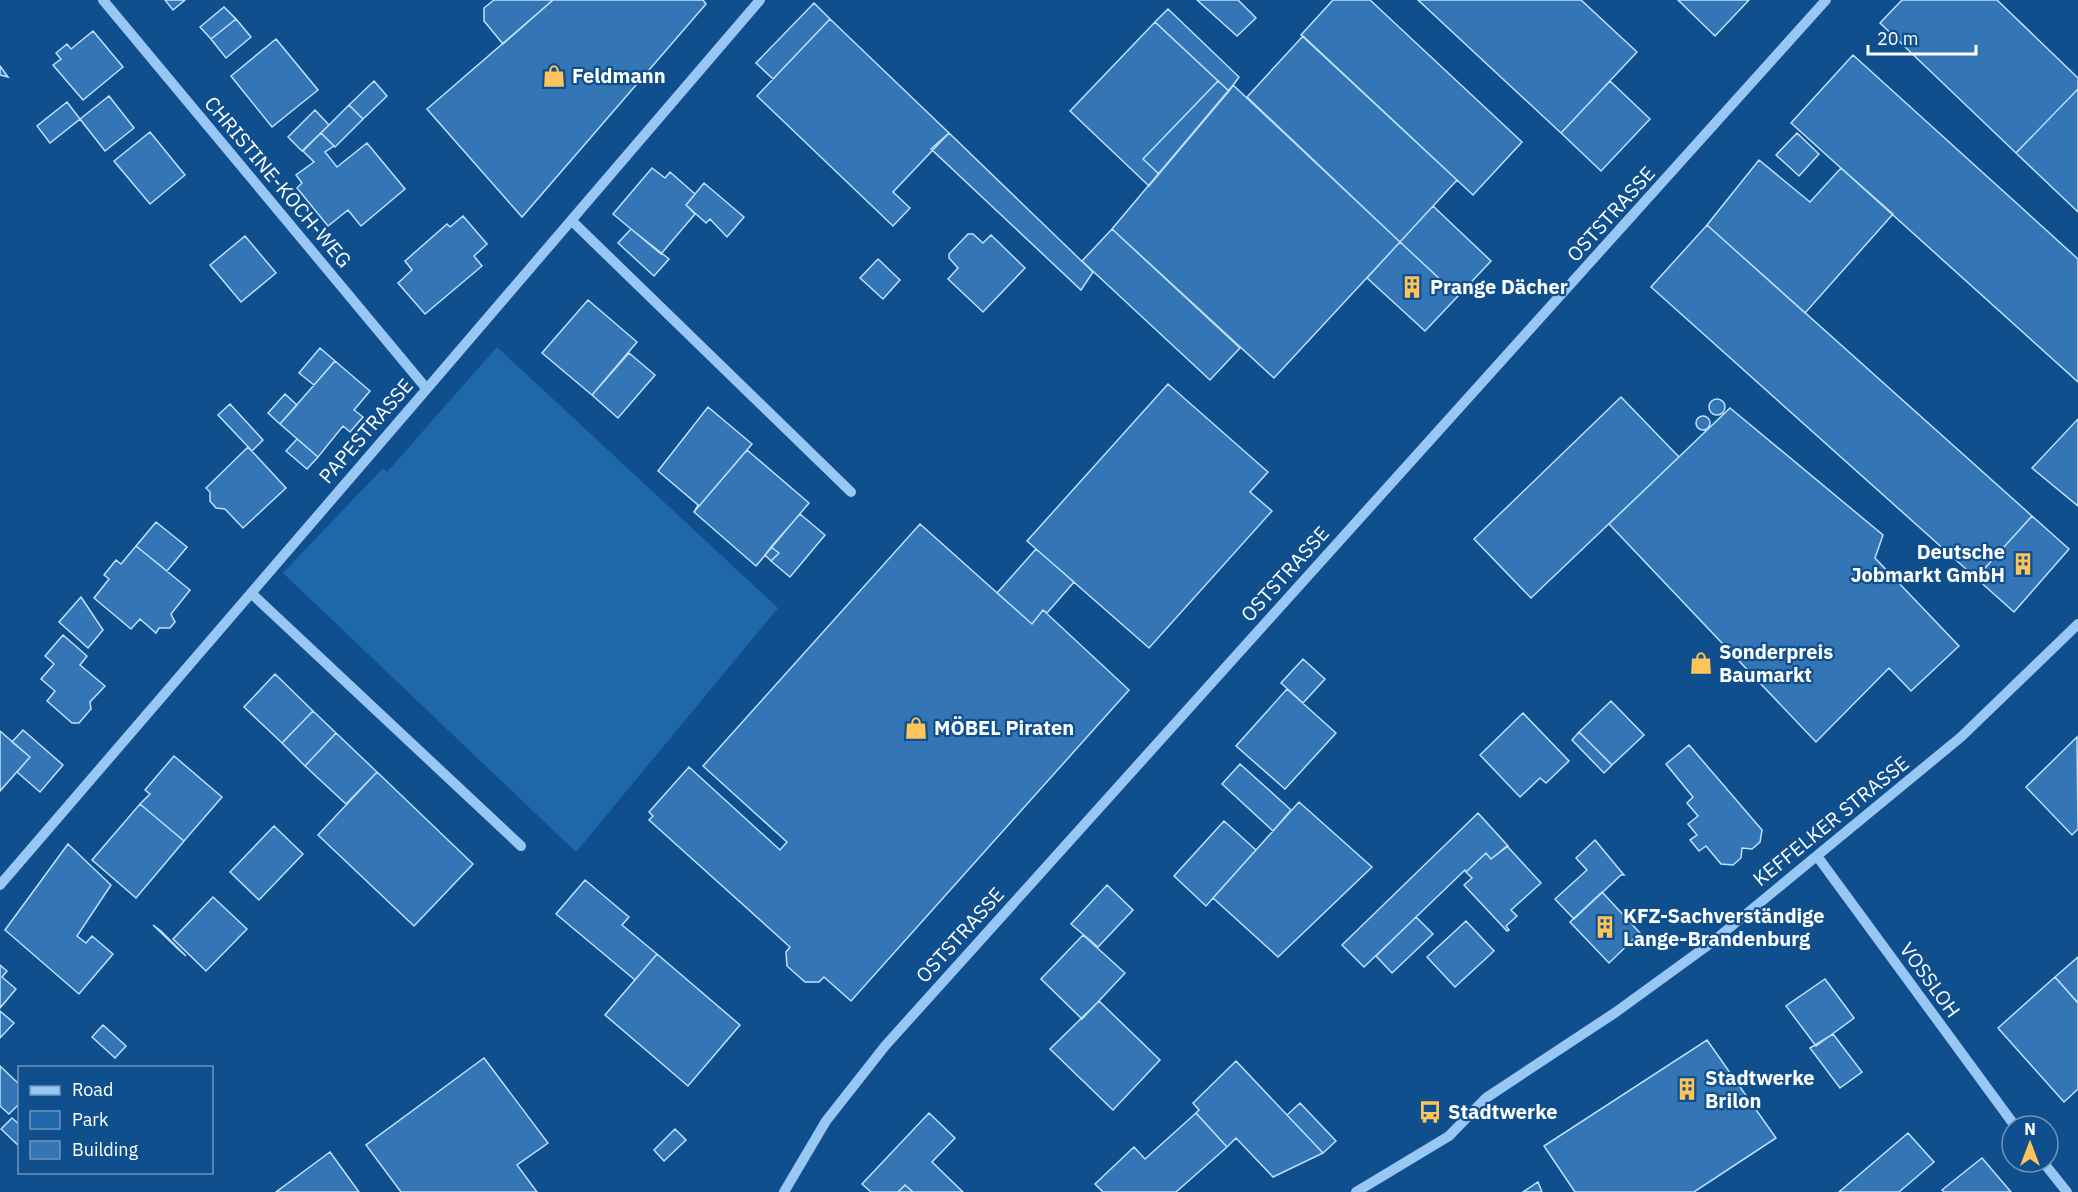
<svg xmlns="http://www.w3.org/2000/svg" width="2078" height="1192" font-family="'IBM Plex Sans',sans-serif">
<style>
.green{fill:#1e67ab}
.building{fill:#3476b5;stroke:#bfe0fd;stroke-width:1.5}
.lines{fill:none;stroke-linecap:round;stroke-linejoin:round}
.minor{stroke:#98c7f3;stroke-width:10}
.labels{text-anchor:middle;stroke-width:4.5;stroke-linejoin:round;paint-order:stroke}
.poi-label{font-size:20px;font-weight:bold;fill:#fff;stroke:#104f8e;text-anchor:start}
.street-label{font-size:20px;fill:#fff;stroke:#104f8e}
</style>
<rect width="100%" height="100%" fill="#104f8e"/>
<path class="green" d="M497,347l281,261 -202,244 -293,-279 100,-105 4,4z"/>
<path class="building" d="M165,0h20l-12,10z
M494,0h59l-50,44 -19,-23v-13z
M553,0h150l3,4 -184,213 -95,-108z
M1197,0h41l18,18 -19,18z
M1333,0h37l152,142 -49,53 -172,-160z
M1418,0h163l56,52 -76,81z
M1678,0h71l-34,36z
M1902,0h95l81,78v11l-62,64 -136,-130z
M814,3l16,16 -57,60 -17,-16z
M224,7l12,12 -25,20 -11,-12z
M1168,9l71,68 -10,14 -74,-69z
M236,19l15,18 -25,21 -15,-19z
M830,19l119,114 -56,59 17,16 -17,18 -136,-130z
M1155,22l63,59 -75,78 16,15 -10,12 -79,-75z
M93,31l30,36 -40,33 -30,-35 8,-6 -5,-6 11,-9 4,5z
M1303,36l154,144 -57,62 -153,-145z
M276,39l42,51 -46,37 -41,-51z
M1853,55l225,204v123l-287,-259z
M0,66l8,11 -8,-2z
M374,81l13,15 -24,23 -14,-14z
M1218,81l11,10 -70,83 -16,-15z
M1610,81l40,38 -49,52 -40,-38z
M1233,85l167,157 -126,136 -162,-149z
M2078,89v123l-62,-59z
M109,96l25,32 -29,23 -25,-32z
M67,102l13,17 -30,24 -13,-17z
M349,105l14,14 -28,28 -14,-14z
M315,110l14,15 -27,26 -14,-14z
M150,132l35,43 -35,29 -36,-43z
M321,133l13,13 -9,6 12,15 30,-24 38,46 -44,37 -13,-16 -20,16 -31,-38 5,-5 -6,-8 18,-13 -11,-11z
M949,133l144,139 -12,18 -150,-141z
M1797,133l22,21 -20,22 -23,-21z
M1759,160l51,42 31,-34 52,46 -88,99 -98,-88z
M652,168l13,10 5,-6 25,22 -9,11 9,9 -34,40 -48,-40z
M704,183l40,34 -17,20 -17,-18 -4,4 -20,-18z
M1433,206l58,55 -33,35 -58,-54z
M463,216l24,28 -13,12 8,10 -57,48 -27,-31 14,-13 -7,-9 42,-37 3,3z
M1707,225l325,291 -56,62 -325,-291z
M631,229l38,30 -15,17 -36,-33z
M1112,229l128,119 -30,32 -128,-119z
M968,234h5l10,9 8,-8 34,33 -42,44 -35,-33 10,-11 -9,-10v-4z
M245,236l31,37 -35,29 -31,-37z
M1400,242l58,54 -33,35 -58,-53z
M878,259l22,21 -17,19 -23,-21z
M588,300l49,42 -45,53 -50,-42z
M320,348l15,13 -21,24 -15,-12z
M629,353l26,22 -37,43 -26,-23z
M335,361l35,30 -16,19 9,7 -13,15 -7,-6 -25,31 -38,-33z
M1168,384l100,88 -18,20 22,19 -123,137 -122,-107z
M285,394l12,11 -17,19 -12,-11z
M1621,397l58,60 -148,141 -57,-59z
M1709 407a8 8 0 1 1 16 0a8 8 0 1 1-16 0Z
M230,404l33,36 -11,11 -34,-36z
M708,407l44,37 -58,68 4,-7 -40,-34z
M1730,408l153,127 -8,23 84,88 -48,45 -22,-23 -73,74 -207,-218z
M1696 423a7 7 0 1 1 14 0a7 7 0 1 1-14 0Z
M2078,419v87l-46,-38z
M297,439l21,18 -11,12 -21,-18z
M248,447l38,41 -43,40 -18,-19 -9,-1 -6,-7v-9l-4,-4z
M747,450l62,53 -53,63 -62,-54z
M800,514l25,21 -35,42 -19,-16 8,-8 -8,-6z
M2032,516l37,33 -55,63 -38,-34z
M156,522l31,25 -20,24 -31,-25z
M920,524l112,100 11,-14 86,80 -278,311 -27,-24 -5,5h-14l-18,-16 -1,-14 4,-5 -141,-127 4,-4 -4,-4 40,-45 91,83 7,-8 -84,-76z
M136,546l54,44 -19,24 4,8 -5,6h-11l-3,5 -16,-14 -9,10 -37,-31 15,-19 -5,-4 12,-15 5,4z
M771,547l8,6 -8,8 -6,-6z
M1036,549l38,33 -27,31 -4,-3 -11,14 -35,-31z
M81,597l22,33 -15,18 -29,-26z
M63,635l24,21 -7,9 25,21 -15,16 1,7 -12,14h-7l-25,-22 8,-10 -14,-12 13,-15 -9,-8z
M1303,659l22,20 -22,24 -22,-20z
M275,674l38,37 -31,32 -38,-36z
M1287,689l49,44 -51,56 -49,-43z
M1611,701l33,34 -32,30 -33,-33z
M313,711l23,22 -31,33 -23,-23z
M1523,713l46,48 -23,22 -6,-5 -20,19 -40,-42z
M23,730l40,35 -23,27 -23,-20 13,-15 -18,-15z
M0,731l30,26 -30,34z
M1579,732l33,33 -8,8 -32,-33z
M336,733l41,39 -31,32 -41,-38z
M2077,737l1,92 -6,6 -46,-48z
M1689,745l73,85 -2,12 -8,7 -10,-1 -1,10 -8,7 -12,-1 -15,-18 -7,5 -9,-11 7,-5 -9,-11 10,-8 -11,-13 6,-6 -27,-33z
M174,756l48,41 -38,44 -44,-37 10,-10 -5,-4z
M1240,764l51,46 -18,21 -51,-47z
M377,772l96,92 -59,62 -96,-91z
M1299,802l73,65 -94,90 -65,-59z
M140,804l44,37 -48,57 -44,-38z
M1478,813l30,33 -17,13 -5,-6 -20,19 -1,-2 -101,97 -22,-22z
M1224,821l32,29 -50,56 -32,-30z
M274,826l29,28 -44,46 -29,-28z
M1595,840l29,35h-3l-47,44 -19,-20 32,-29 -11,-12z
M68,844l43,41 -34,51 9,7 6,-7 21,18 -34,40 -74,-64z
M1507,846l34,37 -30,27 6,6 -11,10 3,4 -2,1 -43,-46 8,-7 -6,-6 20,-19 5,6z
M585,880l44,37 -7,8 35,29 -22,26 -79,-66z
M1107,885l26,25 -35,37 -27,-23z
M1602,892l38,41 -31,30 -39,-41z
M213,897l34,32 -41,42 -33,-32z
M1416,917l17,17 -41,39 -16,-17z
M1466,921l28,30 -39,36 -28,-30z
M153,925l8,6 25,25 -7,-6z
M1083,935l42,38 -43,46 -41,-40z
M657,954l83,71 -52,61 -83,-71z
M2078,957v46l-23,-26z
M0,965l7,6 -5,6 14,12 -16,19z
M2055,977l23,26v86l-14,13 -66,-74z
M1825,979l29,39 -38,28 -30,-40z
M1099,1001l61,59 -47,50 -63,-61z
M0,1011l14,12 -14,15z
M103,1025l23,21 -11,12 -23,-21z
M1833,1034l29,38 -22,16 -30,-40z
M1707,1040l69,98 -82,54h-119l-31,-46z
M484,1058l64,85 -31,22 20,27h-136l-35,-47z
M1236,1061l51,54 36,38 -50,24 -37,-39 -9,9 -31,-34 3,-3 -6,-7z
M0,1066l20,19v18l-11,11 -9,-8z
M1300,1103l36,38 -13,12 -36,-38z
M929,1113l26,25 -23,24 31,30h-50l-8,-7 -7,7h-27l-9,-8z
M1196,1113l31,34 -51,45h-73l-8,-8 39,-37 11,12z
M12,1118l8,7v22l-19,-18z
M675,1129l11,11 -22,21 -10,-11z
M1908,1133l26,29 -35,30h-60z
M330,1152l29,40h-83z
M1982,1158l29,34h-67l-2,-2z
M1538,1182l4,10h-19z
M905,1185l8,7h-15z"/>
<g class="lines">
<path class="minor" d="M103,0l323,388
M572,221l279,271
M251,593l270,253
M1817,856l198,270
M0,885c253,-295 508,-589 760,-885
M2043,1162l24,30
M784,1192l42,-71 59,-75 941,-1046
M1356,1192l93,-56 37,-38 130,-86 95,-69 250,-206 117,-113"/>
</g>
<defs>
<g id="shop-bare" transform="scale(1.8)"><path d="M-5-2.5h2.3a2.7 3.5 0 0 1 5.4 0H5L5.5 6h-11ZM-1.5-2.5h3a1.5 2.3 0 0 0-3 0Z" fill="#ffc459" stroke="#104f8e" stroke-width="2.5" paint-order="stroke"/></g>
<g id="building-bare" transform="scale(1.8)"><path d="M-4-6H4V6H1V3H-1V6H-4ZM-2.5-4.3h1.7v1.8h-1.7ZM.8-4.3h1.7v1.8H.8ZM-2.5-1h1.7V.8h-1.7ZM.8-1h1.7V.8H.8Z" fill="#ffc459" stroke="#104f8e" stroke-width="2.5" paint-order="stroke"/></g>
<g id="bus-bare" transform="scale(1.8)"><path d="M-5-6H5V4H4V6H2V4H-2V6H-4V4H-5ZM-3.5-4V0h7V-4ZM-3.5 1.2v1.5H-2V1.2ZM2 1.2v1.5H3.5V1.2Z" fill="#ffc459" stroke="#104f8e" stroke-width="2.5" paint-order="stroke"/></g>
</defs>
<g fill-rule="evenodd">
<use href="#shop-bare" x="554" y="76"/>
<use href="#building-bare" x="1412" y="287"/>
<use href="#building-bare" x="2023" y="564"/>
<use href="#shop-bare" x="1701" y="663"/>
<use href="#shop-bare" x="916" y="728"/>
<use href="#building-bare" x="1605" y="927"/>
<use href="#building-bare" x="1687" y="1089"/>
<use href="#bus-bare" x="1430" y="1112"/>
</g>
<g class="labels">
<g class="poi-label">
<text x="572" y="83">Feldmann</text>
<text x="1430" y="294">Prange Dächer</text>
<text x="2005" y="559" text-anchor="end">Deutsche<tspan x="2005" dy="23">Jobmarkt GmbH</tspan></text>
<text x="1719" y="659">Sonderpreis<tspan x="1719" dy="23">Baumarkt</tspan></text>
<text x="934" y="735">MÖBEL Piraten</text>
<text x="1623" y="923">KFZ-Sachverständige<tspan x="1623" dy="23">Lange-Brandenburg</tspan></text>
<text x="1705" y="1085">Stadtwerke<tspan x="1705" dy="23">Brilon</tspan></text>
<text x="1448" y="1119">Stadtwerke</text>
</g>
<g class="street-label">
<text transform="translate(278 182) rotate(50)" y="7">CHRISTINE-KOCH-WEG</text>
<text transform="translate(1611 214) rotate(-48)" y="7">OSTSTRASSE</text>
<text transform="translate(366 431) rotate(-49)" y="7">PAPESTRASSE</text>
<text transform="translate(1285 574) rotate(-48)" y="7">OSTSTRASSE</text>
<text transform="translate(1831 821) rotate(-39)" y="7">KEFFELKER STRASSE</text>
<text transform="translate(960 935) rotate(-48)" y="7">OSTSTRASSE</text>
<text transform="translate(1930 980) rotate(54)" y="7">VOSSLOH</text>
</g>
</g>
<rect x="18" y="1066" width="195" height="108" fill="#104f8e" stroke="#7095bb" stroke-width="1.5"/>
<rect x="30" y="1086" width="30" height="9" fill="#98c7f3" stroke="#7095bb" stroke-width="1.5"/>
<text x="72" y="1096" font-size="18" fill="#ffffff">Road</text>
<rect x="30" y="1111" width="30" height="18" fill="#1e67ab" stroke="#7095bb" stroke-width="1.5"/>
<text x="72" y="1126" font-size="18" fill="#ffffff">Park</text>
<rect x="30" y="1141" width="30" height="18" fill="#3476b5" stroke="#7095bb" stroke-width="1.5"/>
<text x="72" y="1156" font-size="18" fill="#ffffff">Building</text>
<g transform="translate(2030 1144)"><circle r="28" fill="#104f8e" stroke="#7095bb" stroke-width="1.5"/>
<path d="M0-4.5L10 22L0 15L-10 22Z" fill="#ffc459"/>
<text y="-9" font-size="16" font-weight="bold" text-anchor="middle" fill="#ffffff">N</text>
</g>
<path d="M1868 45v9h108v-9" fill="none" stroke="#ffffff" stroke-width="3"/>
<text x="1877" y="45" font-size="18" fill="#ffffff" stroke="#104f8e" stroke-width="4.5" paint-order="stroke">20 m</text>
</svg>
